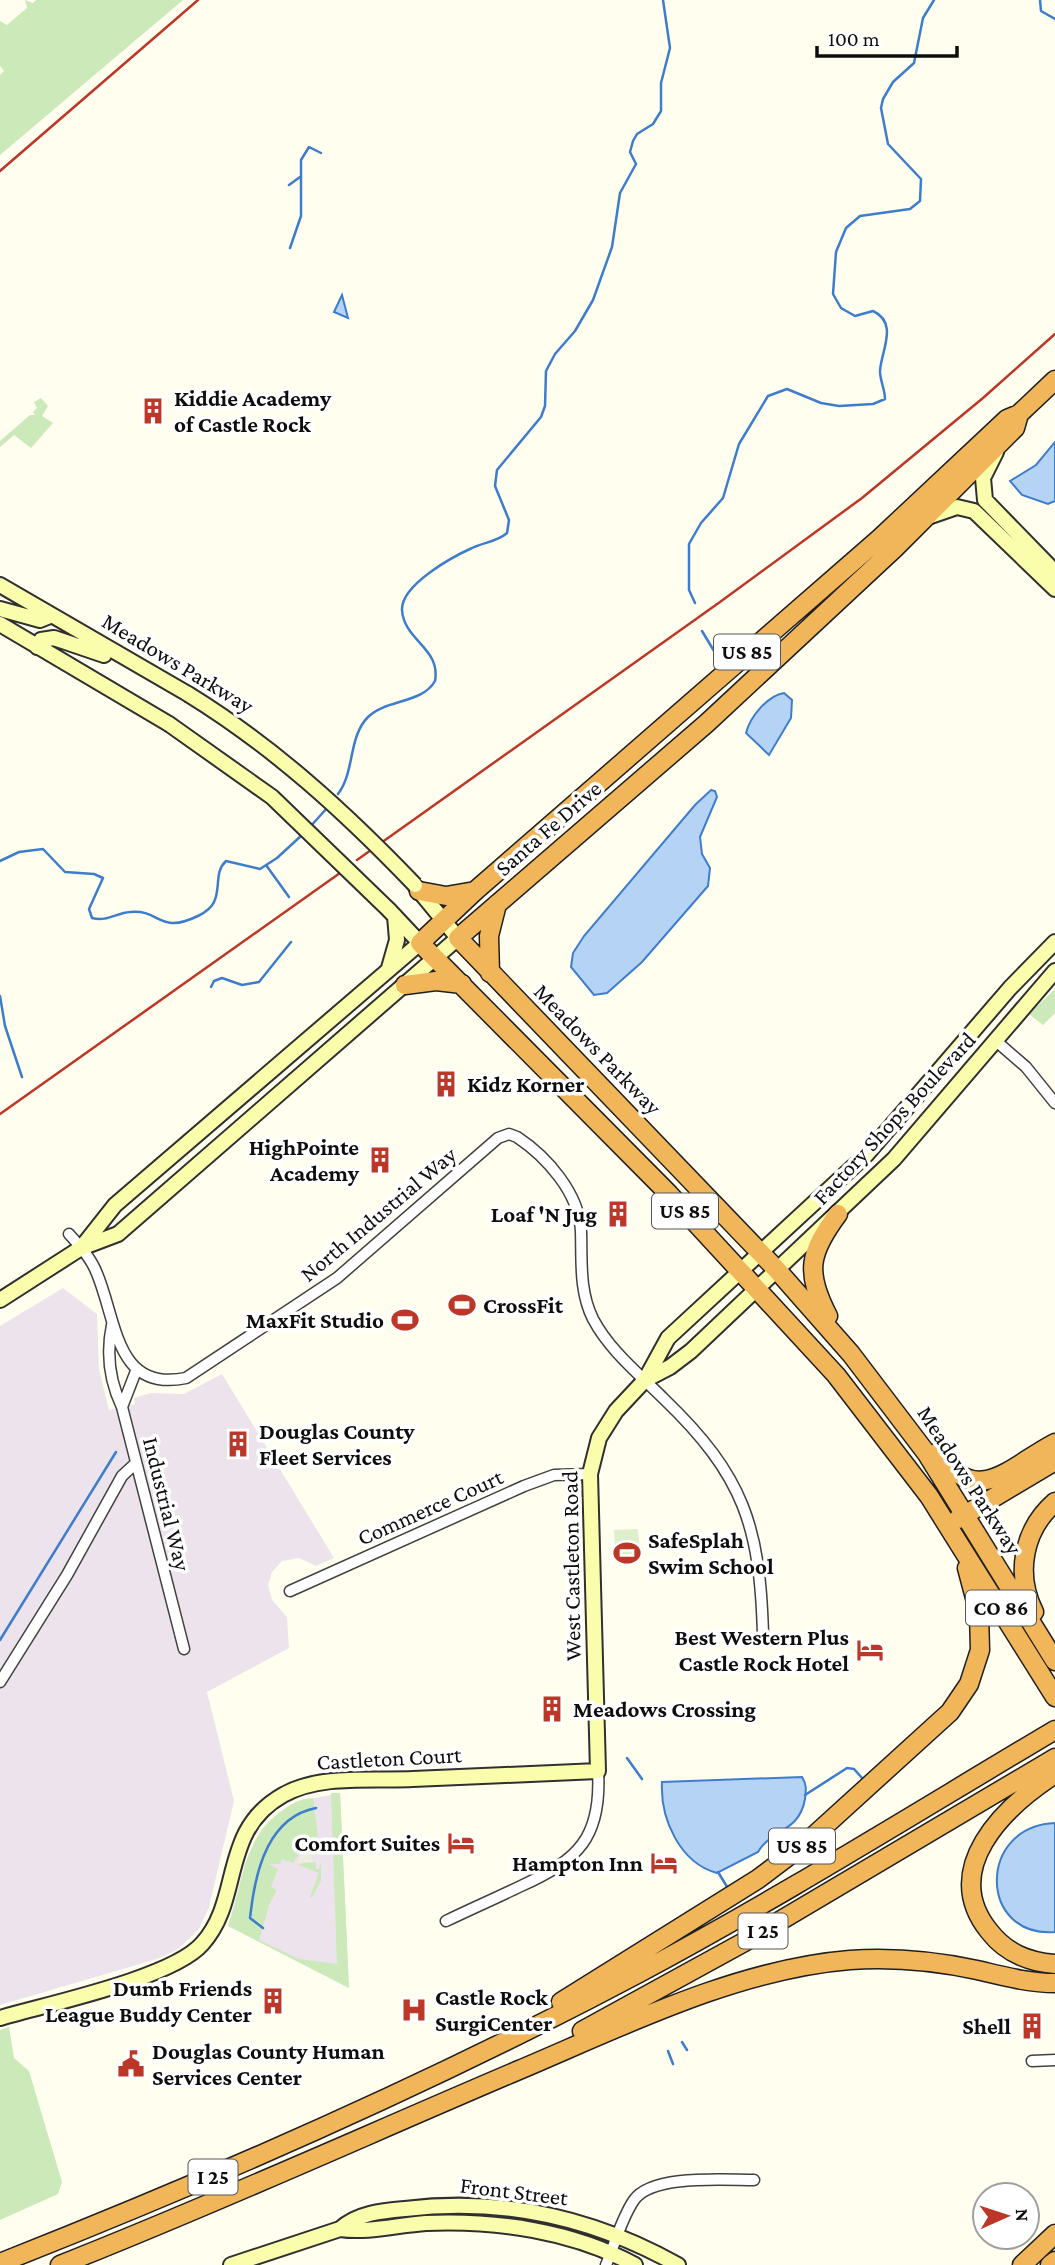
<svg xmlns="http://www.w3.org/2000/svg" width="1055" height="2265" font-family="'Crimson Pro',serif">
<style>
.industrial{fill:#ede3ec}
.green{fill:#cbe9b9}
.pitch{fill:#def0cb}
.plaza{fill:#efedde}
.water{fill:#b5d4f5;stroke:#3d7dcb;stroke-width:2}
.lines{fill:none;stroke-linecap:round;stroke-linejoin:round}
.stream{stroke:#3d7dcb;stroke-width:2.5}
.street-casing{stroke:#414141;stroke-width:13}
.secondary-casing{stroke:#303030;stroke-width:18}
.highway-casing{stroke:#1f1f1f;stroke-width:21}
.street{stroke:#fff;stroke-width:10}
.secondary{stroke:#fafeac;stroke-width:14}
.highway{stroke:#f2b65a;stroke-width:18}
.rail{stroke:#bc3728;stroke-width:2.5}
.secondary-bridge-casing{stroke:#303030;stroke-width:18;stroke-linecap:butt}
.secondary-bridge{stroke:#fafeac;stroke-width:14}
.labels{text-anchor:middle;stroke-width:7;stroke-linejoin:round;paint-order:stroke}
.shield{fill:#fff;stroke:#565656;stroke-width:2}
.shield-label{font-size:21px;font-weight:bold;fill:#0e0e0e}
.poi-label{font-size:23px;font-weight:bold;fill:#0e0e0e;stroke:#fff;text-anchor:start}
.street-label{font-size:23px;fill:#0e0e0e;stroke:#fff}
</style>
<rect width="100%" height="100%" fill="#fffeef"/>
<path class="industrial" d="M63,1288l34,26 2,55 10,41 26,-6 -1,-6 17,-5 33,1 38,-20 112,184 -18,8 -17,-8 -17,3 -10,11 -4,13 4,15 15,17 2,31 -82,44 27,109 -25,106 -10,22 -22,21 -20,9 -157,46v-679z
M340,1793l9,195 -121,-62 17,-63 17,-34 34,-27z"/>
<path class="green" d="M25,0l8,3 3,-3h147l-183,155v-80l4,-4 -4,-5v-45l7,4 20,-17z
M41,398l7,8 -6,10 11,7 -22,25 -17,-13 -14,12v-6l30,-26h5l-2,-3 4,-4 -3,-6z
M1055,989v24l-12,12 -14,-11z
M331,1793h9l9,195 -121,-62c16,-42 14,-89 55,-116 9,-7 19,-12 30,-12l5,39 -9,1 -16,25 -11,-4 -2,5h-11l9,5 -7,18 6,3 -8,15 -10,35 40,19 38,5z
M316,1862v7h3l2,-7v19l-9,16h-2l9,-24 -22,-9z
M9,2027l5,31 15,13 33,111 -4,12 -58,26v-190z"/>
<path class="pitch" d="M638,1529l2,32 -24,2 -2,-33z"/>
<path class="plaza" d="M320,1837l-10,3 2,22 -15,1 12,-25z"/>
<path class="water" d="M342,295l6,23 -14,-6z
M1055,442v59l-7,3 -26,-9 -12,-14 26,-16z
M784,693l8,7 -1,18 -22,37 -23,-22c4,-16 21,-37 38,-40z
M711,790l4,1 2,6 -17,40 2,17 8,14 -2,18 -66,76 -35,31 -13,2 -23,-28 2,-14 11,-17 111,-131z
M802,1777c5,8 4,13 3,22 -6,34 -33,29 -47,53l-41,21c-37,-10 -57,-54 -55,-91z
M1055,1823v109c-77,6 -78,-106 0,-109z"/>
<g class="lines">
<path class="stream" d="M1040,0l1,11 14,8
M289,185l11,-8
M290,248l11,-32v-56l8,-13 12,6
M695,603l-6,-13v-46l12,-21 22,-25 16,-54 29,-48 19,-7 34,14 18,3 34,-2 12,-5c0,-10 -5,-18 -5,-28 1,-20 19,-48 -7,-60l-18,5 -14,-8 -8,-14 3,-42 10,-24 14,-12 50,-7 10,-8 1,-22 -33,-35 -7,-36 2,-9 10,-17 21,-19 9,-45 11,-18
M702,631l15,25 1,10
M338,794c17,-22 10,-57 30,-77 18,-18 54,-13 67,-36 6,-33 -31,-40 -33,-71 -1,-25 50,-53 70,-62 12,-6 25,-6 35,-15l2,-13 -14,-34 2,-16 44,-53 4,-11 1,-35 9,-17 20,-23 18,-31 19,-53 8,-54 16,-29 -6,-12 3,-11 4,-7 16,-10 8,-13v-28l9,-35 -7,-48
M309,828l19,-21
M0,861l19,-9 24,-3 22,23 29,2 9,4 -14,31 3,9c15,4 24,-5 38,-6 31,-3 28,23 68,4 6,-3 13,-7 16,-14 7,-14 0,-30 12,-41l34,8 17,-11 25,-23
M266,865l23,32
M211,987l3,-6 8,-3 20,7 17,-3 32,-40
M0,996l5,30 17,51
M0,1640l116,-188
M627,1758l15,21
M805,1795l42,-27 7,1 8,9
M775,1837l9,10
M718,1872l11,18
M263,1928l-13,-10 1,-8c5,-41 18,-93 65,-102
M682,2042l5,8
M668,2051l5,13"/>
<g class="street-casing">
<path id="street" d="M996,1041l30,26 29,36
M69,1234c10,11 20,22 26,35 22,47 18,124 91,109l151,-100 161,-140 11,-4 8,3c30,20 62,56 64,94 1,30 -2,60 12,88 17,32 46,55 71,80 80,77 96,127 99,236
M112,1325c-6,29 -3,55 10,82
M136,1371l-14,36 62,242
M290,1591l234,-105 30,-11 36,-1
M0,1682l67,-107 55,-99 14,-13
M446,1921c25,-12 50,-23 75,-35 57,-26 81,-48 77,-115
M1032,2061l23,-1
M606,2265c9,-21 15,-46 28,-65 18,-26 90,-20 120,-20"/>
</g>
<g class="secondary-casing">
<path id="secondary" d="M996,452l-13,26 2,22 70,72
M931,516l26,-9 17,4 81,78
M0,585l188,109
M0,609l40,11 10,-4
M0,624l169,100
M37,647l4,-7 13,-2 50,17
M389,968l8,-28 -2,-24
M81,1248l34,-43 305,-262 -31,-33
M0,1300l81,-52 37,-14 340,-296 -42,-51
M645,1380l23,-42 199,-184 143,-166 45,-46
M0,2018c48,-14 172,-40 202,-74 41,-45 17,-113 81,-149 37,-21 89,-14 130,-16 62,-3 123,-5 185,-8l-8,-297 9,-36 17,-27 29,-31 25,-13 21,-16 203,-192 161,-188
M340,2229c18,-16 42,-18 65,-20 97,-12 189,9 273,56
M231,2265l109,-36c28,4 57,-4 86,-6 70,-3 147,8 209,42"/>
</g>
<g class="highway-casing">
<path id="highway" d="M1055,380l-36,34 -12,5 -128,120 -404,352 -55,52 249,251 167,181 93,121 126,201
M1019,414l-4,14 -120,120 -188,175 -249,215 320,333 73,83 76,100 128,207
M419,891l27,5 29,-5
M490,973l-1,-37 8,-32
M405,985l31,-4 26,3
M828,1316c-23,-44 -19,-63 10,-102
M938,1452c39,58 72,14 117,-9
M958,1519l97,-58
M1034,1612c-19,-38 -11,-82 21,-110
M1055,1774c-51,33 -116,95 -66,157 17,22 39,31 66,33
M561,2002l197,-123 49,-37 143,-130 19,-28 11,-34 -1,-37 -12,-45
M582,2031l164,-90 309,-183
M0,2263c218,-86 432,-180 639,-290 142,-76 278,-161 416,-243
M60,2265c155,-61 306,-130 459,-195 104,-44 218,-101 331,-110 43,-3 85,1 127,10 26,6 51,13 78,13
M1022,2265l33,-31
M1050,2265l5,-4"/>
</g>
<use href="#street" class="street"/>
<use href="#secondary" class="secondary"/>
<use href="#highway" class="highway"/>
<path class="rail" d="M0,171l198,-171
M357,860l363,-258 142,-104 121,-100 72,-64
M0,1114l340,-241"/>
<g class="secondary-bridge-casing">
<path id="secondary-bridge" d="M188,694c86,53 157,118 227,191
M169,724l103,73 117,113"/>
</g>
<use href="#secondary-bridge" class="secondary-bridge"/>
</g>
<defs>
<g id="building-bare" transform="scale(2.1)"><path d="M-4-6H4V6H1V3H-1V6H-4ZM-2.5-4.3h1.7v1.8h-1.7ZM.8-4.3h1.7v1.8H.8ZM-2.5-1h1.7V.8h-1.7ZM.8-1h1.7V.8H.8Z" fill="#bc3728" stroke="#fff" stroke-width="2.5" paint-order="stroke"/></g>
<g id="stadium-bare" transform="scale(2.1)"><path d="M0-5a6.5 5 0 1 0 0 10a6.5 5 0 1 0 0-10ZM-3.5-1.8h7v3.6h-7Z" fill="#bc3728" stroke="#fff" stroke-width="2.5" paint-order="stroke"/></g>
<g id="hotel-bare" transform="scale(2.1)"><path d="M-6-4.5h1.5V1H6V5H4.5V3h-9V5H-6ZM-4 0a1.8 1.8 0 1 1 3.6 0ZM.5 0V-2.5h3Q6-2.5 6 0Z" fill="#bc3728" stroke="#fff" stroke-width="2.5" paint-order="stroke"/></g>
<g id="hospital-bare" transform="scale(2.1)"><path d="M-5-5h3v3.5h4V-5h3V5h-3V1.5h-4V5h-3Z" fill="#bc3728" stroke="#fff" stroke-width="2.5" paint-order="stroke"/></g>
<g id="civic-bare" transform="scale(2.1)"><path d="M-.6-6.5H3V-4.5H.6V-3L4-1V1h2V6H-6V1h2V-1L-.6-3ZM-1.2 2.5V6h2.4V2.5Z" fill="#bc3728" stroke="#fff" stroke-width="2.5" paint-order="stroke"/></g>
</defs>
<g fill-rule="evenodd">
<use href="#building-bare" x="153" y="411"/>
<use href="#building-bare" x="446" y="1084"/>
<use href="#building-bare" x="380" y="1160"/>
<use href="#building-bare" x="618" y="1214"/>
<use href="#stadium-bare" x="462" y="1305"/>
<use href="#stadium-bare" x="405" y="1320"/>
<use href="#building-bare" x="238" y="1444"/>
<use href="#stadium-bare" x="627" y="1553"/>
<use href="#hotel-bare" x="870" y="1650"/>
<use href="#building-bare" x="552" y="1709"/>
<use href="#hotel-bare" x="461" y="1843"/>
<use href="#hotel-bare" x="664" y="1863"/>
<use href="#building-bare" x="273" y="2001"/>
<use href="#hospital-bare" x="414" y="2010"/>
<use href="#building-bare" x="1032" y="2026"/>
<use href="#civic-bare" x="131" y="2064"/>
</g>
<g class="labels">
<g class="shield">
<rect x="714" y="634.5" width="66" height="35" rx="5"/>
<rect x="652" y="1193.5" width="66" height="35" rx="5"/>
<rect x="966" y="1590.5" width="70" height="35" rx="5"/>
<rect x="769" y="1828.5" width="66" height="35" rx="5"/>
<rect x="738.5" y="1913.5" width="49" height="35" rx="5"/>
<rect x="188.5" y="2159.5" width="49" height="35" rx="5"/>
</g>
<g class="shield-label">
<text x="747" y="659">US 85</text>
<text x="685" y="1218">US 85</text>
<text x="1001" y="1615">CO 86</text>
<text x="802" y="1853">US 85</text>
<text x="763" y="1938">I 25</text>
<text x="213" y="2184">I 25</text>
</g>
<g class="poi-label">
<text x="174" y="406">Kiddie Academy<tspan x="174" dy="26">of Castle Rock</tspan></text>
<text x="467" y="1092">Kidz Korner</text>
<text x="359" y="1155" text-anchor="end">HighPointe<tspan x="359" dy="26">Academy</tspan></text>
<text x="597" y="1222" text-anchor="end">Loaf 'N Jug</text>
<text x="483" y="1313">CrossFit</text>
<text x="384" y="1328" text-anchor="end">MaxFit Studio</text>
<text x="259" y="1439">Douglas County<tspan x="259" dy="26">Fleet Services</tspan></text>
<text x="648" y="1548">SafeSplah<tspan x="648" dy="26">Swim School</tspan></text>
<text x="849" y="1645" text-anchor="end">Best Western Plus<tspan x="849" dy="26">Castle Rock Hotel</tspan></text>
<text x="573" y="1717">Meadows Crossing</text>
<text x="440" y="1851" text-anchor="end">Comfort Suites</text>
<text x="643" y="1871" text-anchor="end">Hampton Inn</text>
<text x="252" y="1996" text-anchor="end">Dumb Friends<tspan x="252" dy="26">League Buddy Center</tspan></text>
<text x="435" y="2005">Castle Rock<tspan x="435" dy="26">SurgiCenter</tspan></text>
<text x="1011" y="2034" text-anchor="end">Shell</text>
<text x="152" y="2059">Douglas County Human<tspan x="152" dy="26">Services Center</tspan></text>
</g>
<g class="street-label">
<text transform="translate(178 663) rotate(31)" y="8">Meadows Parkway</text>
<text transform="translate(548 828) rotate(-41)" y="8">Santa Fe Drive</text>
<text transform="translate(598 1049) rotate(46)" y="8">Meadows Parkway</text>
<text transform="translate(894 1118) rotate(-47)" y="8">Factory Shops Boulevard</text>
<text transform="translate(378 1214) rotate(-40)" y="8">North Industrial Way</text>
<text transform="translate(970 1480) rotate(57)" y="8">Meadows Parkway</text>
<text transform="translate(167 1504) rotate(76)" y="8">Industrial Way</text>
<text transform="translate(430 1507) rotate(-24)" y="8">Commerce Court</text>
<text transform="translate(571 1566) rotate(-91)" y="8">West Castleton Road</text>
<text transform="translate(389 1758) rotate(-3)" y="8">Castleton Court</text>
<text transform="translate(514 2191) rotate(7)" y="8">Front Street</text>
</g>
</g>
<g transform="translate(1006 2216) rotate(87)"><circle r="33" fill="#ffffff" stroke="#9f9f9f" stroke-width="2"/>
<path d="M0-5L12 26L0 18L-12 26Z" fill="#bc3728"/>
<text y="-10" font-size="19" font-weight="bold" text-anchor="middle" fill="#0e0e0e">N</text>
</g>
<path d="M817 46v10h140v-10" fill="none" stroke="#0e0e0e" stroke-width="3.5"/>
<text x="828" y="46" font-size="21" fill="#0e0e0e" stroke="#ffffff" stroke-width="5" paint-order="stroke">100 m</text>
</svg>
